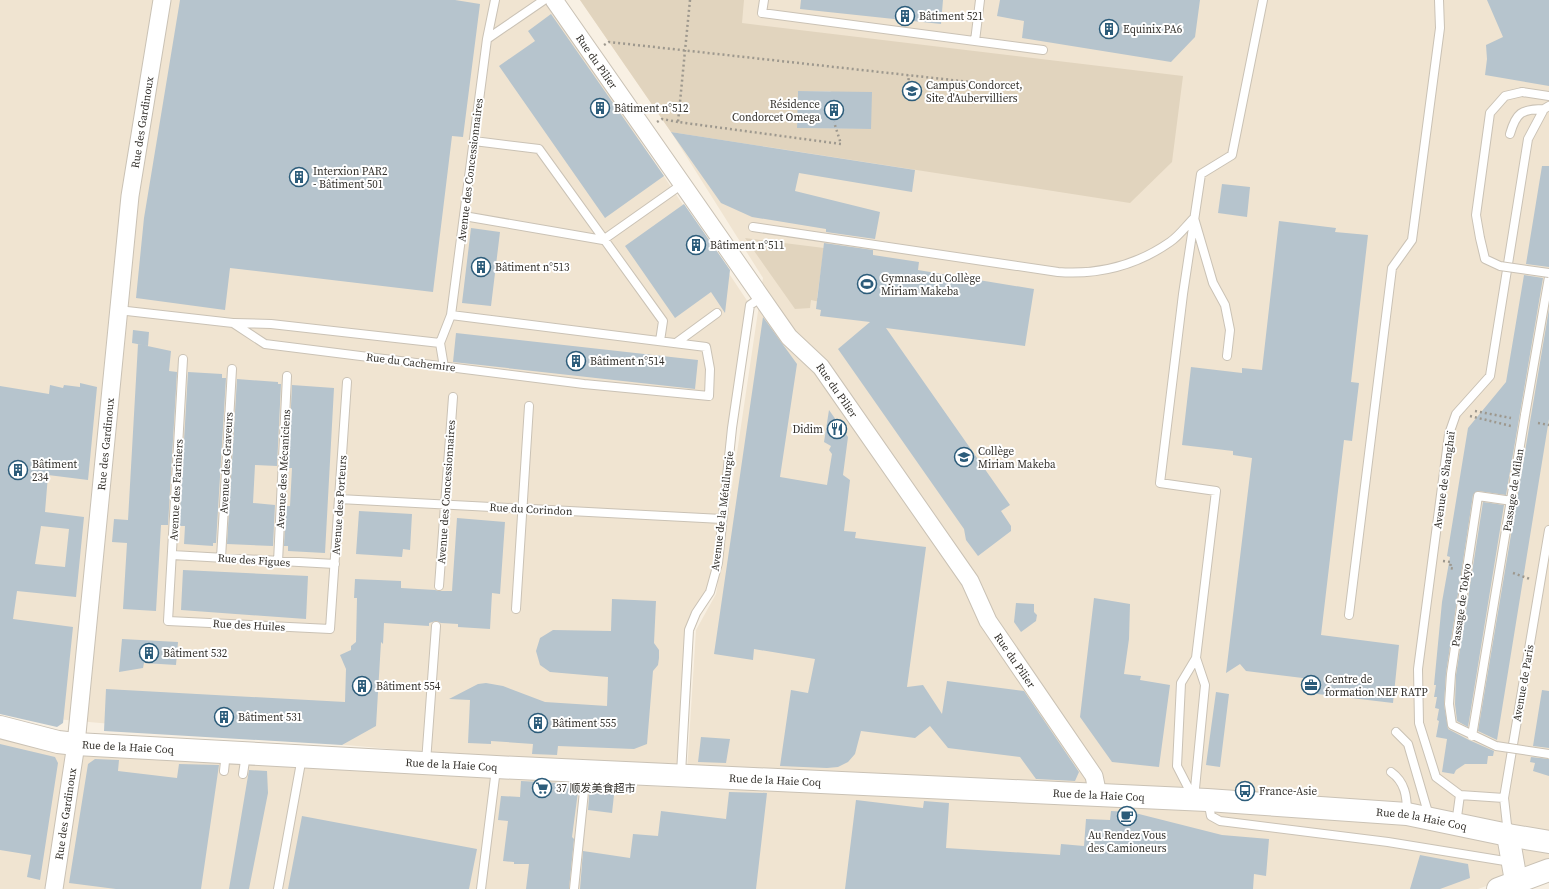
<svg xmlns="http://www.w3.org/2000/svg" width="1549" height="889" font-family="'Source Serif 4','Noto Sans SC',serif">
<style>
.built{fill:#f0e4d1}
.green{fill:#e1d4be;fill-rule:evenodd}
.building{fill:#b6c4cd;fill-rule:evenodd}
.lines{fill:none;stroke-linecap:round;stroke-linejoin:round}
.lane-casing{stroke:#cac2b5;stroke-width:10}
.street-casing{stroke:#cac2b5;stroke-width:19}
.secondary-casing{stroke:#cac2b5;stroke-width:24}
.path{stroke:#9d988e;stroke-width:2.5;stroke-dasharray:2 3;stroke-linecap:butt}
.lane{stroke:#fff;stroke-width:8}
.street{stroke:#fff;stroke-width:17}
.secondary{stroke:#fff;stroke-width:22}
.lane-bridge-casing{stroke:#cac2b5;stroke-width:10;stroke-linecap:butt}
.lane-bridge{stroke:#fff;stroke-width:8}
.labels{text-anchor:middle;stroke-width:4;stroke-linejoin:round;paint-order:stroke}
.poi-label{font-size:11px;fill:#33302b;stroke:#fff;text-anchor:start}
.street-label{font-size:11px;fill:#33302b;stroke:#fff}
</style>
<rect width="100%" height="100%" fill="#f8f0e3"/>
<path class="built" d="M0,0h546l204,305 -32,258 -8,29 -21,38 -8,145 -681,-61z
M580,0h969v864l-71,25h-1478v-156l314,35 372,20 10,-158 20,-36 47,-316 -92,-146z"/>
<path class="green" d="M580,0h164l-2,23 441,53 -11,86 -42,41 -459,-71zM798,91h32l41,22v16l-74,-1v-16h2l-2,-5z
M745,238l79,10 -7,50h2l1,4 -9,-2 -1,8 -15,1z"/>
<path class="building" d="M180,0h275l25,4 -17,133 -11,-1 -19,156 -203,-24 -5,42 -89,-12 8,-80z
M801,0h142l-2,24 -141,-15z
M1000,0h200l-5,37 -24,25 -149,-24 2,-17 -27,-5z
M1487,0h62v86l-64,-11 2,-16 -1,-14 17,-8z
M551,14l113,162 -59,42 -106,-152 36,-25 -7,-10z
M798,91l74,1 -1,37 -74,-1z
M671,132l244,38 -3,22 -113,-19 -4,18 85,21 -5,27 -49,-7v-3l-74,-12 -31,-14z
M1542,166h7v101l-23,-3z
M1222,184l28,3 -3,30 -29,-4z
M684,204l46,66 -5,43 -14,-21 -36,26 -50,-72z
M1279,221l57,7 -1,4 33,3 -17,147 8,1 -7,58 -8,-1 -23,195 78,10 -6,58 -84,-10 2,-14 -65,-8 -6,-7 -14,9 26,-215 -19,-3v-4l-51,-6 9,-78 51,6v-5l20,2z
M471,228l29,4 -9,74 -29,-3z
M824,243l49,7v5l46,7 -1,8 116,19 -9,57 -139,-18 124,177 -9,6 10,15v5l-33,25 -12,-16 -2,-11 -126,-180 32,-27 -50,-6 1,-6 -5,-1z
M1524,275l19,3 -37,217 -28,-4 -5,4 -27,178 -2,31 4,25 21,11 25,11 -1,5h-5l-1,8h-22l-9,6 -2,4 -12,-2 5,-33 -11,-2 3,-16 -2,-1 2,-11 -4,-1 2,-11h-3l2,-12h-2l8,-83 8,-45 -3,-1 21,-128 38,-46z
M1549,309v110l-52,321 -19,-9z
M763,317l34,47 -17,113 47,8 5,-31 -3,-4 2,-4 -7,-4 5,-32 19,27 -5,38 7,5 -6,51 12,1 -1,6 71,9 -19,140 16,-2 19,29 5,-33 77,10 55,81 -4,9 -39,-2 -16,-22 -72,-9 -18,-22 -15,12 -54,-7 -6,23 -7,8 -10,5 -11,1 -47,-2 11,-76 17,3 7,-34 -61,-10 -1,11 -39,-6z
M133,330l16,2 -1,14 -16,-3z
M456,333l242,27 -3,29 -242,-27z
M138,344l33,7 -2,20 8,1 -9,153h-7l-5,86 -33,-2 4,-66 -15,-1 2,-23 14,1z
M188,372l34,2v4h4l-10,165h-3v3l-29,-2 1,-18h-6z
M237,379l41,3v2h3l-4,82 -22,-1 -2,38 22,2 -2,41 -46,-2z
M80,383l17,4 -9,93 -40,-5 -3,37 39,5 -8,80 -59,-6 -4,28 60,8 -10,96 -6,4 -57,-13v-328l49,8 1,-9 13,3 1,-3 16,2zM41,526l28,3 -4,38 -30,-3z
M292,385l42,3 -9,165 -37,-2v-5h-4l2,-40h4l2,-38h-4z
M1483,502l21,3 -36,222 -11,-6 -2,-17 1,-29z
M359,511l53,3 -2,36 -7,-1 -1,8 -46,-3z
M457,518l48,4 -5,72 -8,-1 -2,36 -32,-2v-3l-17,-1 -5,-2 -7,2v3l-45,-3 -1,21 -2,-2 -5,84 -34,19 -238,-14 2,-42 239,13 1,-33 -6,-14 11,-5v-4l5,-4 1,-44h-3l1,-19 46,2v7l34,2 4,1h13z
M183,570l125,6 -2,43 -125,-9z
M1094,598l36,6 -1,35 -5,35 17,2 -1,4 30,5 -11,82 -47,-5 -32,-45z
M612,599l44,2 -2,42 5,7v8l-1,7 -5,6 -6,73 -13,5 -76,-3 -1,9 -25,-1 1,-10 -42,-3v3l-23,-1 2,-43 -21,-1 29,-15 8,-1 17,3 42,16 62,4 1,-29 -58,-5 -10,-7 -4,-14 4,-13 13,-8 58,1z
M1016,603l18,1v8l3,3 -1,6 -15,11 -7,-10z
M122,639l56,3 -2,23 -32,-2 -1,5 -24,4z
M1542,690l7,1v57l-16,-2z
M1216,692l13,2 -9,73 -14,-2z
M701,737l29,2 -4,24 -28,-1z
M0,744l55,13 3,6 -18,117 -13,-3 4,-22 -31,-5z
M1531,757l18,2v17l-16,-5 2,-8 -5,-1z
M95,759l24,1 -1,11 59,7 2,-14 40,1 -18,124h-85l-47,-6 19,-119z
M249,770l18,1 1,22 -19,96h-20z
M521,781l58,3 -7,53 2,2 -5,50h-43l3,-25h-15v-2l-11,-1 5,-40 -10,-1 3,-24 19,1z
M590,784l25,2 -3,27 -24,-3z
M729,792l38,1 -11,96h-176l3,-38 47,7 3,-24 25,2 3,-25 65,8z
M856,800l67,8 1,-7 25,2 -3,45 114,7 1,-11 23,2 2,-27 24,1 1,-9 20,1 91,23 47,4 -3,37 -12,-2 -1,15h-408z
M302,816l175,33 -8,40h-181z
M1420,855l48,9 2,14 -30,11h-30z"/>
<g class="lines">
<g class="lane-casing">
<path id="lane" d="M764,0l-2,13 281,37
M487,39l8,-39
M975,41l5,-41
M1522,92l27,4
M1510,134c6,-21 11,-25 34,-25
M474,141l65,8 124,172 -3,20
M464,216l139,24 78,-55
M753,227l305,45c40,3 79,-7 112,-30 9,-6 16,-16 24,-24l19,65 12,22 5,25 -3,26
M118,310l115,13 32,21 319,40 125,12 1,-27 -4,-22 -255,-32
M234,323l37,1 169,19
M676,343l41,-30
M183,359l-15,262 162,8 17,-247
M444,367l-4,-24 11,-28 36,-276 57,-39
M1525,415l24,-138
M339,499l383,20
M172,555l163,9
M221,558l11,-189
M278,562l9,-186
M439,586l14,-189
M516,609l13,-203
M1349,615l43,-347 20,-28 28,-212 -1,-28
M1196,658l20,-167 -56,-8 23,-189 18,-120 31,-19 31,-155
M1196,658l9,27 -11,114 -17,-33 4,-83z
M1396,732l12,12 21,72
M426,762l10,-136
M224,771l2,-19
M1391,772c14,10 16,24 16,41
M243,774l3,-20
M681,774l8,-144 7,-17 14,-21 8,-29 14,-135 18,-123 12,-8
M1504,798l-44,-3 -24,-18 -17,-54 -1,-54 31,-235 7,-20 34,-38 38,-237 16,-30 5,-3
M1208,800l3,16 9,5 168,21 123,20
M1456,824l4,-29
M1508,834l-4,-36 45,-268
M278,889l24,-132
M481,889l15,-120
M574,889l12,-117"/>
</g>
<g class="street-casing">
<g id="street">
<path id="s1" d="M554,0l235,337 32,30 149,214 18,40 106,155 4,19"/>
<path id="s2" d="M54,889l22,-145 54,-548 32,-196"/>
</g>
</g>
<g class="secondary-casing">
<g id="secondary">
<path id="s3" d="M0,727l58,15 18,2 420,23 711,33 200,14 101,21 41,7"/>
<path d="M1508,835l8,46"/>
<path d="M1498,889l51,-19"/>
</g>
</g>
<path class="path" d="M690,0l-12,122 163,22 -7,-22
M604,45l5,-3 397,44
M908,85l1,-10
M657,122l5,-3 16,3
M1475,411l36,7
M1470,416l41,10
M1538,423l11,2
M1443,561l8,1 -1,6 5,1
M1513,573l17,6"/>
<use href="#lane" class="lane"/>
<use href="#street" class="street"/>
<use href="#secondary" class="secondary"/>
<g class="lane-bridge-casing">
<path id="lane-bridge" d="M1522,92l-17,4 -15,17 -14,102 4,23 5,21 15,7 49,7
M1512,501l-34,-5 -27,178 -2,30 3,21 44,21 53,8
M1472,736l53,-321"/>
</g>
<use href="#lane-bridge" class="lane-bridge"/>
</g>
<defs>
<g id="building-ring" transform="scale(1)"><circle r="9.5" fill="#fff" stroke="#2c5c7a" stroke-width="1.5"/><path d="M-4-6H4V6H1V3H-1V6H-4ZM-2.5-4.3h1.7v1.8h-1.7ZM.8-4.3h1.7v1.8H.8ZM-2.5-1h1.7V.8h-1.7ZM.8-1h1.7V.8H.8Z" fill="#2c5c7a"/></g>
<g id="university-ring" transform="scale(1)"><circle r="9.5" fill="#fff" stroke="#2c5c7a" stroke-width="1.5"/><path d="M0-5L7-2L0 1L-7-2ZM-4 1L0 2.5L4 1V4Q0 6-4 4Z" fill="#2c5c7a"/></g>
<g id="stadium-ring" transform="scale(1)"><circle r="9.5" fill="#fff" stroke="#2c5c7a" stroke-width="1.5"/><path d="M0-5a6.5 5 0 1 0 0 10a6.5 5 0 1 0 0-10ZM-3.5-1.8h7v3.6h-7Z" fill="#2c5c7a"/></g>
<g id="restaurant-ring" transform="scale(1)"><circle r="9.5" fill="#fff" stroke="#2c5c7a" stroke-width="1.5"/><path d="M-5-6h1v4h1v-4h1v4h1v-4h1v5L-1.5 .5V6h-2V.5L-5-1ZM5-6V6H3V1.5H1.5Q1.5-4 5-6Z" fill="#2c5c7a"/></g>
<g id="school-ring" transform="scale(1)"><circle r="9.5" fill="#fff" stroke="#2c5c7a" stroke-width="1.5"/><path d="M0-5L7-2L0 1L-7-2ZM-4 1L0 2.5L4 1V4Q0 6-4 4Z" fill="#2c5c7a"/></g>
<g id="office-ring" transform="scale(1)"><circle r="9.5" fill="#fff" stroke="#2c5c7a" stroke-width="1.5"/><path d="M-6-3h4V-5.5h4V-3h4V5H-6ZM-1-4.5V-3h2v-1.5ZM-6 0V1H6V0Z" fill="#2c5c7a"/></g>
<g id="supermarket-ring" transform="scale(1)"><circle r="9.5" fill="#fff" stroke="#2c5c7a" stroke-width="1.5"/><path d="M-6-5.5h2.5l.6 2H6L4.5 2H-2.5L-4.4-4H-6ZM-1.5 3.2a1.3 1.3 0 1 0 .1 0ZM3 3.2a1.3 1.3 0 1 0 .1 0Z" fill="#2c5c7a"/></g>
<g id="bus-ring" transform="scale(1)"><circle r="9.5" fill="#fff" stroke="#2c5c7a" stroke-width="1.5"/><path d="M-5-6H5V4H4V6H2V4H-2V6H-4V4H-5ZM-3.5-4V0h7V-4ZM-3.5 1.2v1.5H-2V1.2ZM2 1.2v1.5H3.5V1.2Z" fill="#2c5c7a"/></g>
<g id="cafe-ring" transform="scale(1)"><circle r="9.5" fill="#fff" stroke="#2c5c7a" stroke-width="1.5"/><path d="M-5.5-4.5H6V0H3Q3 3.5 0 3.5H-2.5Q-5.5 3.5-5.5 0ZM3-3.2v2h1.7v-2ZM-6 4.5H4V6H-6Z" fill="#2c5c7a"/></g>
</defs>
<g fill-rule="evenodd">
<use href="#building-ring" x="905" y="16"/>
<use href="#building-ring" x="1109" y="29"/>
<use href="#university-ring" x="912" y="91"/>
<use href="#building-ring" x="600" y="108"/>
<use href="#building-ring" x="834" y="110"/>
<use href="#building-ring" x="299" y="177"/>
<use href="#building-ring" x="696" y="245"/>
<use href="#building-ring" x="481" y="267"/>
<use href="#stadium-ring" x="867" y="284"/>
<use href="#building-ring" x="576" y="361"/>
<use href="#restaurant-ring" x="837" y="429"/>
<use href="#school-ring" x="964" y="457"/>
<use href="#building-ring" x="18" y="470"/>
<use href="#building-ring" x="149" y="653"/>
<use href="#office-ring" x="1311" y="685"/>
<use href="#building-ring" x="362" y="686"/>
<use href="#building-ring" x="224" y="717"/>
<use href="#building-ring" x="538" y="723"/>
<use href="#supermarket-ring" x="542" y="788"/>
<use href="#bus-ring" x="1245" y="791"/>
<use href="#cafe-ring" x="1127" y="816"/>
</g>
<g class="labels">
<g class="poi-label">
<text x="919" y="20">Bâtiment 521</text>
<text x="1123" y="33">Equinix PA6</text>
<text x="926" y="89">Campus Condorcet,<tspan x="926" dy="13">Site d'Aubervilliers</tspan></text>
<text x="820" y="108" text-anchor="end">Résidence<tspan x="820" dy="13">Condorcet Omega</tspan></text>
<text x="614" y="112">Bâtiment n°512</text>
<text x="313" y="175">Interxion PAR2<tspan x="313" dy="13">- Bâtiment 501</tspan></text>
<text x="710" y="249">Bâtiment n°511</text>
<text x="495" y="271">Bâtiment n°513</text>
<text x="881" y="282">Gymnase du Collège<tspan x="881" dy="13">Miriam Makeba</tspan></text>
<text x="590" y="365">Bâtiment n°514</text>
<text x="823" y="433" text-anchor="end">Didim</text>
<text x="978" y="455">Collège<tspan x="978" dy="13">Miriam Makeba</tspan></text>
<text x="32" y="468">Bâtiment<tspan x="32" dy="13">234</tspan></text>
<text x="163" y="657">Bâtiment 532</text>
<text x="1325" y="683">Centre de<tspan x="1325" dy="13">formation NEF RATP</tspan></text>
<text x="376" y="690">Bâtiment 554</text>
<text x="238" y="721">Bâtiment 531</text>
<text x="552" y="727">Bâtiment 555</text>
<text x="556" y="792">37 顺发美食超市</text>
<text x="1259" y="795">France-Asie</text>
<text x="1127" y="839" text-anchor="middle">Au Rendez Vous<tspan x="1127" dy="13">des Camioneurs</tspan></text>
</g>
<g class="street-label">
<text dy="4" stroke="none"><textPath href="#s1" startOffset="75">Rue du Pilier</textPath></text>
<text dy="4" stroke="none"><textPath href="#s2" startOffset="772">Rue des Gardinoux</textPath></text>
<text transform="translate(470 170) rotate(-83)" y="4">Avenue des Concessionnaires</text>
<text transform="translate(411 362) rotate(7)" y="4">Rue du Cachemire</text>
<text dy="4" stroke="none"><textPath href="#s1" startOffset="483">Rue du Pilier</textPath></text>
<text dy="4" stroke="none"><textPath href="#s2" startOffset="448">Rue des Gardinoux</textPath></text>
<text transform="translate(226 463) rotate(-87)" y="4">Avenue des Graveurs</text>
<text transform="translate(283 469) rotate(-87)" y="4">Avenue des Mécaniciens</text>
<text transform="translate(1444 480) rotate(-82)" y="4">Avenue de Shanghaï</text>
<text transform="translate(176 490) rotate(-87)" y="4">Avenue des Fariniers</text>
<text transform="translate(1513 490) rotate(-81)" y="4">Passage de Milan</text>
<text transform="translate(446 492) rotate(-86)" y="4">Avenue des Concessionnaires</text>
<text transform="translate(339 505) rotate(-86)" y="4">Avenue des Porteurs</text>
<text transform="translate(531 509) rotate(3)" y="4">Rue du Corindon</text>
<text transform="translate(722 511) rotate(-83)" y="4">Avenue de la Métallurgie</text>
<text transform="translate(254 560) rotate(4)" y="4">Rue des Figues</text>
<text transform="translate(1461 605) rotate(-82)" y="4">Passage de Tokyo</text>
<text transform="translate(249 625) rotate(3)" y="4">Rue des Huiles</text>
<text dy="4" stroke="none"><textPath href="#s1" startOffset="807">Rue du Pilier</textPath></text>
<text transform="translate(1523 683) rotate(-80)" y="4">Avenue de Paris</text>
<text dy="4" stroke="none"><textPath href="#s3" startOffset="130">Rue de la Haie Coq</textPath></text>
<text dy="4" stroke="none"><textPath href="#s3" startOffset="454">Rue de la Haie Coq</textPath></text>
<text dy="4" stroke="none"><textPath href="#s3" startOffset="778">Rue de la Haie Coq</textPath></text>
<text dy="4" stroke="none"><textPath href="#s3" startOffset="1102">Rue de la Haie Coq</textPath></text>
<text dy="4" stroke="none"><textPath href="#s2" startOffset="76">Rue des Gardinoux</textPath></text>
<text dy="4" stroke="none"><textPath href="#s3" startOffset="1426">Rue de la Haie Coq</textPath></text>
</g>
</g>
</svg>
